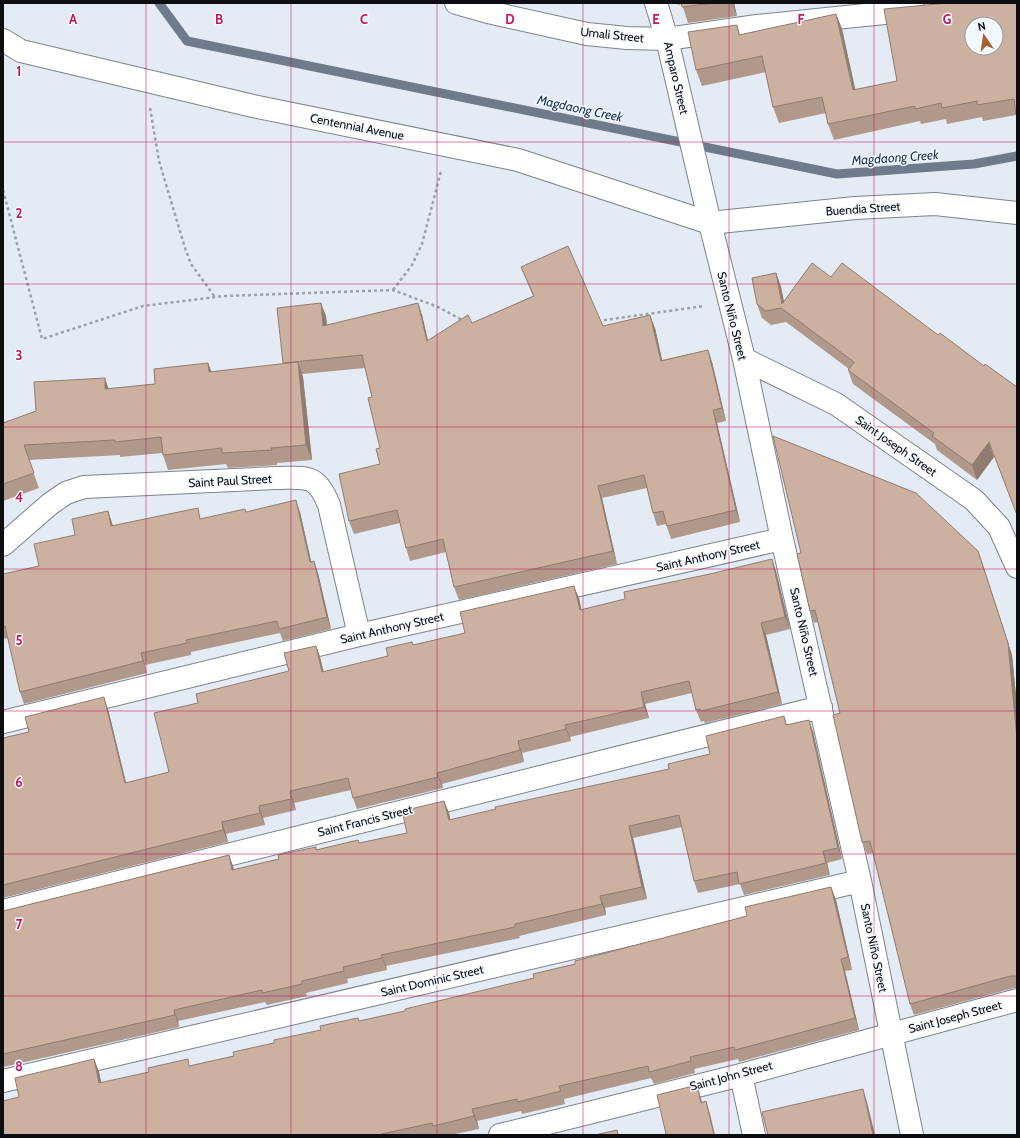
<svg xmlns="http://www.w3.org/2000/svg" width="1020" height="1138" font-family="Cabin,sans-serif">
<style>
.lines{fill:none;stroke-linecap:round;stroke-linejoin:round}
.stream{stroke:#6f7a8c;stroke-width:9}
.minor-casing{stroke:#7c838c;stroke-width:24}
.tertiary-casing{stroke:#7c838c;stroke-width:24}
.path{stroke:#9ba1a8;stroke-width:2.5;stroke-dasharray:3 3;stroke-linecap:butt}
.minor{stroke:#fff;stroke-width:22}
.tertiary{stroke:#fff;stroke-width:22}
.wall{fill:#b0988a}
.shaded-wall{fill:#907c70}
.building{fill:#cdb1a0;stroke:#907c70;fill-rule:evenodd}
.grid{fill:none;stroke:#c2185b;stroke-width:1;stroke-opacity:0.55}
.labels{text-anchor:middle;stroke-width:3;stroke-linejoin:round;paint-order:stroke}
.street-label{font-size:12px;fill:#0c0e11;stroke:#f3f8fe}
.water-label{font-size:13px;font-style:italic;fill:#1b3054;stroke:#f3f8fe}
.grid-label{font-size:13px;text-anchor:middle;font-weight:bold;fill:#c2185b;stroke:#f3f8fe;stroke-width:3;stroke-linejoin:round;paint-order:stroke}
</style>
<rect width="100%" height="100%" fill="#e4ebf5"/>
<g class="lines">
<path class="stream" d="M159,3l28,38 650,133 137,-10 43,-8"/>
<g class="minor-casing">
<path id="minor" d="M456,3l32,9 99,22 40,4 40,1 90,-13 157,-16
M710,223l34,136 38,180 78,342 52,254
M744,359l92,45 138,96 25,27 18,40
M3,545l47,-41 16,-11 18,-6 192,-9c31,0 40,-5 53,27l30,130
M3,722l356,-87 423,-96
M3,911l818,-204
M741,1075l13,60
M3,1081l857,-200
M500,1135l241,-60 276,-75"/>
</g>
<g class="tertiary-casing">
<path id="tertiary" d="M656,3l11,36 43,184
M3,40l18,11 232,55 265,54 192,63 145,-15 80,-4 82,9"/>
</g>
<path class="path" d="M150,108l9,53 26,87 6,16 24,33
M3,190l39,149 101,-33 81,-10 169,-6 45,17 26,14
M393,290l19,-25 10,-21 19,-73
M598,321l106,-15"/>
<use href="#minor" class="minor"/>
<use href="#tertiary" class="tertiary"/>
</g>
<path class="wall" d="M677,3h57l3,13 -49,7 -6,-19 -4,1z
M1017,3v115l-1,-3 -33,6 -1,-4 -35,7 -1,-5 -25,5 -1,-3 -86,19 -6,-16 -2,-11 -47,10 -6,-16 -7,-35 -64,14 -6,-16 41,-45 3,10 96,-21 6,15 13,61 42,-9z
M521,267l82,59 52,2 7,32 46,-10 4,12 14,59 -9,2 23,99 -69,17 -5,-15 -9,2 -4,-13 -6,-25 -45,10 15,66 -158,36 -5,-13 -8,-35 -36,9 -4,-13 -6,-25 -46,11 -5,-13 31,-57v-16l-8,-51 -7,-29 -63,6 1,3 9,83 -35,3v2l-49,3 -2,-4 -58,6 -5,-15 -1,-2 -42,4v-2l-91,5 10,28 -36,13v-78l105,-34 47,-5 53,-21 3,9 72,-8v-1l43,-47 1,9 91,-22 4,12 6,25 44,-17 61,-27z
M776,273l5,14 3,15 210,155 -17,23 -40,-30 -2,-6 -82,-60 -5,-14 1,-1 -63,-47 -15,3 -9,-7 -5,-14z
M108,511l5,15 88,-7 45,-7h54l11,50 7,11 13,56 -48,12 -3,-8 -89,19v3l-46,10 2,8 -123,31 -4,-12 -12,-54 -5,1v-65l36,-8 36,-31z
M982,562l30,93 5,51v282h-3l-100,27 -4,-11 -37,-151 -6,1 -5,-12 -22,-129 -22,-91 -4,1 -4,-12z
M776,571l14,58 -24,6 16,69 -77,19 -1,-2 -3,1 -5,-12 -4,-17 -47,11 4,14 -79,19 1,4 -49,12 2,9 -82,22 1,4 -86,21 -4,-11 -2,-8 -57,13 2,7 -33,8 2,7 -39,9 2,8 -225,56v-160l26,-6 79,-23 18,74 43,-11 29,-69 91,-32 27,-25 4,11 4,15 64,-16 24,-14 1,3 52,-12 114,-35 2,12z
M784,716l3,9 22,-5 4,12 29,127 -15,4 3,12 -86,20 -4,-11 -42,9 -4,-12 -12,-54 -49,11 14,61 -42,9 1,7 -87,21 1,2 -134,28 1,4 -40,9 1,4 -42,10 1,3 -40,9 -2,-3 -87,19 1,6 -176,40v-156l226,-56 5,15 45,-11 38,-9 43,-7 47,-10 37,-32 5,12 1,7 219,-51 41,-15z
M831,887l5,13 16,70 -7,1 14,59 -120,32 -1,-3 -44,10 1,4 -41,11 -3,-6 -87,21 1,5 -43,10 -1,-3 -44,10 2,8 -29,6h-447l16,-38 75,-38 5,13 2,11 89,-17 44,-10 40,-13 85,-22 46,-10 129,-33 41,-14 172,-48z"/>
<path class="shaded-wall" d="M732,3h2l3,13z
M836,14l6,15 17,77 -6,-16z
M776,273l5,14 5,25 -4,-8z
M321,303l5,13 2,23 -5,-13z
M418,303l4,12 9,39 -4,-13z
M650,315l5,13 10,45 -4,-12z
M708,350l4,12 14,59 -4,-13z
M298,362l5,15 9,83 -6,-15z
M208,363l6,15 -5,-6z
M105,378l5,15 -5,-4z
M713,410l4,13 23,99 -4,-12z
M989,442l5,15 -17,23 -5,-15z
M598,486l4,12 15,66 -4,-13z
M296,500l4,12 14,62 -4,-12z
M108,511l4,12 4,15 -5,-12z
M978,551l34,104 5,51v33z
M772,559l4,12 14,58 -5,-12z
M314,561l4,12 13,56 -4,-12z
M574,586l5,12 5,24 -4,-12z
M761,623l5,12 16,69 -4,-12z
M316,646l4,11 6,27 -4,-12z
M141,653l4,12 2,8 -4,-12z
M641,692l4,12 4,14 -5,-11z
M104,697l4,12 21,86 -4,-12z
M809,720l4,12 29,127 -4,-11z
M565,725l5,12 1,4 -5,-12z
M518,741l4,12 2,9 -4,-12z
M437,773l5,11 1,4 -5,-11z
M290,791l4,12 2,7 -5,-11z
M444,801l5,12 4,19 -4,-12z
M259,806l4,12 2,7 -5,-12z
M222,822l4,12 2,8 -5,-12z
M629,826l4,12 14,61 -5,-12z
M823,851l4,12 3,12 -4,-12z
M229,855l4,11 4,16 -5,-12z
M831,887l5,13 16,70 -4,-13z
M600,896l5,12 1,7 -4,-11z
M381,955l5,11 1,4 -5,-12z
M841,959l4,12 14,59 -4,-12z
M343,967l4,12 1,4 -4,-12z
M174,1010l4,11 1,6 -4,-12z
M690,1057l4,12 1,4 -4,-12z
M94,1059l5,13 5,23 -5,-12z
M697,1085l4,13 4,17 -4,-12z
M863,1089l4,13 8,33h-2z
M706,1101l4,13 5,21h-1z
M472,1109l5,12 2,8 -5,-13z"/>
<path class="building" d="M681,3h32l-31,4z
M948,3h69v112h-1l-2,-16 -37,6v-4l-35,7 -1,-5 -26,6v-3l-87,18 -6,-27 -49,10 -11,-51 -66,14 -8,-38 49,-7 2,10 97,-21 17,76 44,-9 -13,-72zM972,24h24v24h-24z
M568,246l35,80 47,-11 11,46 47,-11 14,58 -9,2 23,100 -69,16 -4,-15 -10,2 -9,-38 -46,11 15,65 -159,36 -11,-48 -37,9 -9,-38 -48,11 -10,-47 41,-10 -4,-15 4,-1 -12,-50 4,-1 -10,-42 -79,8 -6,-55 44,-5 2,23 95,-23 9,38 41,-26 4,8 62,-27 -13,-29z
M812,263l19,14 11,-14 96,72 2,-2 44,33 1,-2 32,23v128l-28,-73 -17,23 -40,-29 2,-3 -86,-63 6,-8 -73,-54 -15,3 -9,-7 -5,-26 24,-5 6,31z
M298,362l8,83 -35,3 1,2 -50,3v-5l-59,7 -2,-18 -46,5v-2l-91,5 10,28 -31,11v-61l33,-12 -2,-29 71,-4v11l50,-5 -1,-15 54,-6 1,9z
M773,436l143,57 62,58 30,92 9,96v238l-1,-1h-6l-100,28 -40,-163 -8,1 -29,-127 7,-2 -25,-103 -5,1 -13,-57 4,-1z
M296,500l14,62 4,-1 13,56 -48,12 -2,-8 -91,19 1,3 -46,10 2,8 -123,31 -15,-66h-2v-52l36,-8 -5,-22 41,-9 -3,-16 36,-8 3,15 87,-18 2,11 45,-10 1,3z
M772,559l13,58 -24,6 17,69 -77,19 -1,-2 -4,1 -7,-29 -48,11 3,15 -79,18 1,4 -48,12 2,9 -83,23 1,4 -85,21 -5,-20 -58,13 1,8 -32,7 1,7 -38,9 1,8 -220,55v-147l26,-6 -4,-15 79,-20 21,86 44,-11 -15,-59 44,-10 -2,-9 93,-23 -5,-18 32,-7 6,26 66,-16 -2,-8 26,-6 1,3 52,-12 -5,-21 114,-26 6,24 45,-11 -1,-7 86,-18z
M784,716l2,9 23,-5 29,128 -15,3 3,12 -87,21 -2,-12 -43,9 -15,-66 -50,11 13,61 -42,9 2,8 -87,20v3l-134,28 1,3 -39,9 1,4 -42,10v3l-40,9v-3l-88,20 1,5 -172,39v-143l226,-56 3,15 47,-11 -1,-4 38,-8v3l42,-10 1,3 48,-10 -5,-22 42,-10 5,19 47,-11 -1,-2 174,-38 -1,-5 42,-10 -4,-18z
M831,887l17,70 -7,2 14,59 -120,32 -1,-3 -44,10 1,4 -42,11 -1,-6 -89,20 2,5 -44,11v-3l-45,10 2,7 -41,10 -1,-3 -55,12h-374v-34l16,-4 -4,-19 79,-19 5,24 50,-11 -1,-4 40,-9 1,7 45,-10 -1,-4 41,-9v-3l47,-10 -1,-4 38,-8 1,3 46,-10v-2l129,-31 -1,-4 42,-10v-3l172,-45 -2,-9z
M697,1085l4,18 5,-2 8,34h-51l3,-1 -9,-39z
M863,1089l10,46h-105l-6,-23z
M617,1130l1,5h-23z"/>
<path class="grid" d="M146,3v1132M291,3v1132M437,3v1132M583,3v1132M729,3v1132M874,3v1132M3,142h1014M3,284h1014M3,427h1014M3,569h1014M3,711h1014M3,854h1014M3,996h1014"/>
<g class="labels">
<g class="street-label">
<text transform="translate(612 35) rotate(6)" y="4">Umali Street</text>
<text transform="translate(676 78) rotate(77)" y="4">Amparo Street</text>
<text transform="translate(357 127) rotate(11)" y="4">Centennial Avenue</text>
<text transform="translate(863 209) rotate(-4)" y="4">Buendia Street</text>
<text transform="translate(732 316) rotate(76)" y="4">Santo Niño Street</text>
<text transform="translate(896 446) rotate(35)" y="4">Saint Joseph Street</text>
<text transform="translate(230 481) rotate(-3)" y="4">Saint Paul Street</text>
<text transform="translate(708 556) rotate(-13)" y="4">Saint Anthony Street</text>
<text transform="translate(392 628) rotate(-13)" y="4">Saint Anthony Street</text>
<text transform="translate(804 632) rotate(77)" y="4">Santo Niño Street</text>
<text transform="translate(365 821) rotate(-14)" y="4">Saint Francis Street</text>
<text transform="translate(874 948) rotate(78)" y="4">Santo Niño Street</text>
<text transform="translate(432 981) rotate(-13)" y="4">Saint Dominic Street</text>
<text transform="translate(955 1017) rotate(-15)" y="4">Saint Joseph Street</text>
<text transform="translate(731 1076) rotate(-15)" y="4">Saint John Street</text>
</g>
<g class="water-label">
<text transform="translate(580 108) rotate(12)" y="5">Magdaong Creek</text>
<text transform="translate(895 157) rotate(-4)" y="5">Magdaong Creek</text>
</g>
</g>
<g class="grid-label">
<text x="73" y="24">A</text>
<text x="219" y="24">B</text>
<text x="364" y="24">C</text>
<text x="510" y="24">D</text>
<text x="656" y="24">E</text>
<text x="801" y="24">F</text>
<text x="947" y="24">G</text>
<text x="19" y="76">1</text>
<text x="19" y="218">2</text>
<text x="19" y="360">3</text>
<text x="19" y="502">4</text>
<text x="19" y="645">5</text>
<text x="19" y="787">6</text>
<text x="19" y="929">7</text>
<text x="19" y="1071">8</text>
</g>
<rect width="1020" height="1138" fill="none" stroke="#0c0e11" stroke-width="8"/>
<g transform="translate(984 36) rotate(347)"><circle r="19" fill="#f3f8fe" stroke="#979a9f"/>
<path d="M0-3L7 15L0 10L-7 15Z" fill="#a56330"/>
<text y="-6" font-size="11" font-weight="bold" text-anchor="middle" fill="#0c0e11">N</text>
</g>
</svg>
